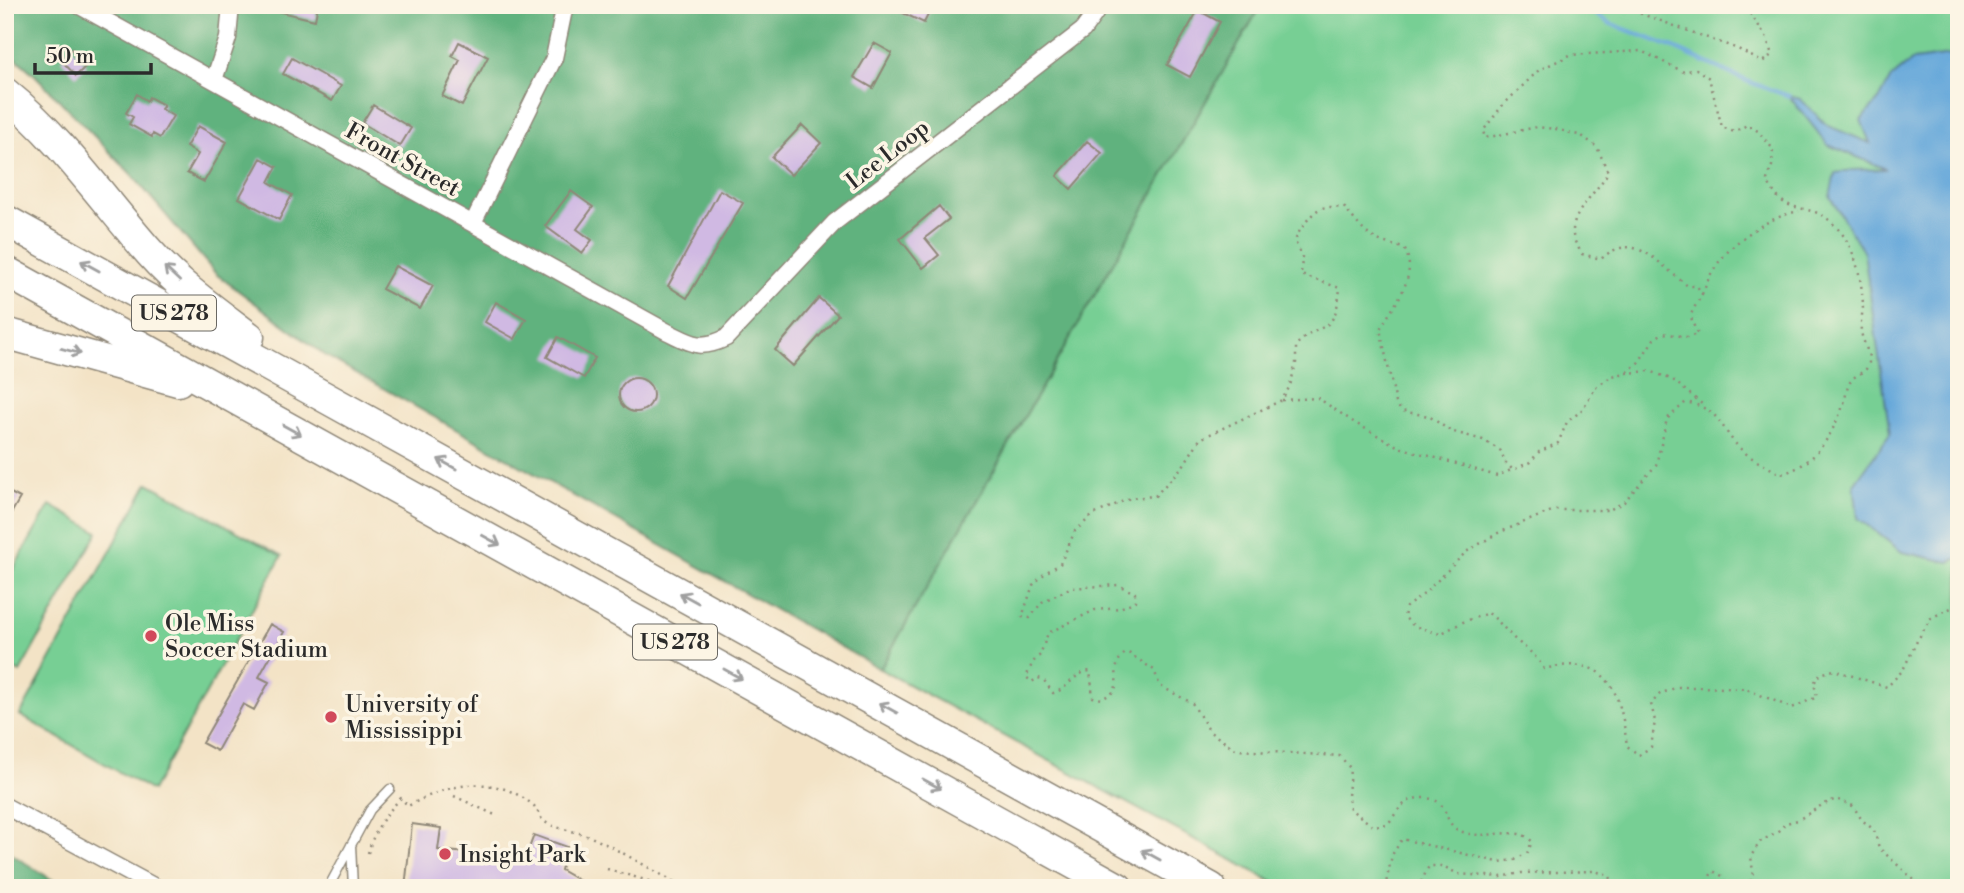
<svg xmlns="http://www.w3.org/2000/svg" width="1964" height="893" font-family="'Libre Bodoni',serif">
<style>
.green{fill:#77cf94;stroke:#517d60;stroke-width:2}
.forest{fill:#61b27e;stroke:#466e54;stroke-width:2}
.water{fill:#66a8da;stroke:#486a82;stroke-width:2}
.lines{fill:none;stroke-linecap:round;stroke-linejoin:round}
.stream{stroke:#66a8da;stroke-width:4.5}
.building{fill:#d0b9e3}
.lane-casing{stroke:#8f8778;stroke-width:11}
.street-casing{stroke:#8f8778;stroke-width:19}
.highway-casing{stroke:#8f8778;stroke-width:33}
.path{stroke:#8f8778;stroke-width:2.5;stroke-dasharray:2 5;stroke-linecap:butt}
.lane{stroke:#fff;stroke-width:8}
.street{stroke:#fff;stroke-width:16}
.highway{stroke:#fff;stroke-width:30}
.oneway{stroke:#a0a0a0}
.poi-dot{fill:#d1495b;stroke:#fcf5e5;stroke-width:2.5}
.labels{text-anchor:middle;stroke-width:7;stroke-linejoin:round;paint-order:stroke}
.shield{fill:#fcf5e5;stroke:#6a6863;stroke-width:2}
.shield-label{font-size:21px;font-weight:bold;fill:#2b2b2b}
.street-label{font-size:23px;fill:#2b2b2b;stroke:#fcf5e5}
.poi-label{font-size:23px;fill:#2b2b2b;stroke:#fcf5e5;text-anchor:start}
</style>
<rect width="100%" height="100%" fill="#fcf5e5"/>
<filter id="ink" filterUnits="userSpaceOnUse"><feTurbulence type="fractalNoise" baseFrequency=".0143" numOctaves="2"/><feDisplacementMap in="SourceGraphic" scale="14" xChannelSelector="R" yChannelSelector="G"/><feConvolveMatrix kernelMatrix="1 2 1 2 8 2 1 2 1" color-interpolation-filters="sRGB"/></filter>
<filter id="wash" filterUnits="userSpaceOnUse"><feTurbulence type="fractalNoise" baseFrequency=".00686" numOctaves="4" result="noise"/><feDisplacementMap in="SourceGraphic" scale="28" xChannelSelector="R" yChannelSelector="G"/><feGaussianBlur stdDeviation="1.57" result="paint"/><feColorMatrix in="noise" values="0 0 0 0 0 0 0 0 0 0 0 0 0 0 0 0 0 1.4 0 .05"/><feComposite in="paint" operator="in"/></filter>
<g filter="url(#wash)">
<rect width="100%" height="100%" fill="#f3e3c6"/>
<path class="green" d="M1261,5h698v883h-675l-404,-219z
M148,483l134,73 -130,235 -132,-76z
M50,505l48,27 -78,140 -15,-8v-81z"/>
<path class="forest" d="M14,5h1247l-381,664 -554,-313 -110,-82 -84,-99 -98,-101 -29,-25v-28z
M5,850l60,38h-60z"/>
<path class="water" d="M1959,54v504l-10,4 -47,-10 -44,-34 -4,-34 36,-50 -26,-182 -34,-55 5,-24 18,-3 33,-1 -58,-24 -39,-49 11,3 28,27 42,17 -9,-23 18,-20 12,-22 22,-18z"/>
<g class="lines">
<path class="stream" d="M1582,5l27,18 65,25 75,34 40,14"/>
</g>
<g id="blocks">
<path class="building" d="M273,5h45l-3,15 -43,-10z
M886,5h47l-9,18z
M1198,10l22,12 -30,55 -23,-12z
M459,42l29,15 -26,49 -20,-10 18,-36 -8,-4z
M874,43l18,10 -19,35 -19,-11z
M72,49l15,16 -11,11 -15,-16z
M292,58l49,28 -9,15 -49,-27z
M137,94l10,7 2,-4 15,8 -3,4 12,7 -13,22 -7,-4 -1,3 -23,-13 4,-7 -7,-4z
M373,105l38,23 -11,18 -38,-23z
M802,125l19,18 -30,32 -19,-18z
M198,126l29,16 -23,40 -17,-9 11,-19 -12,-7z
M1087,141l15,12 -31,36 -14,-13z
M261,158l16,9 -8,15 23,13 -13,25 -40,-22z
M720,190l23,13 -56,95 -19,-12z
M571,191l22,16 -16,22 15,11 -10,13 -37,-27z
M939,206l10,13 -24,19 14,17 -16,13 -23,-29z
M395,266l38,20 -13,23 -38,-20z
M819,298l19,17 -45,51 -18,-16z
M496,302l30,17 -11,20 -30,-17z
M558,337l37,21 -11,20 -37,-21z
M619 395a17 17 0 1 1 34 0a17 17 0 1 1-34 0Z
M5,490l15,8 -15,26z
M270,624l14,8 -25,45 10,5 -15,28 -11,-6 -26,47 -15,-8z
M412,824l29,4 -3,22 87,9 9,-24 33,12 -6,23 31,18h-187z"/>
</g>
</g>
<g filter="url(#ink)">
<use href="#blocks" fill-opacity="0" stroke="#8f8778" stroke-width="2"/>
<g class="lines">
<g class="lane-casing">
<path id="lane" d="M351,845l2,43
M328,888l42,-78 20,-21"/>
</g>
<g class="street-casing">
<path id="street" d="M78,5l588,326c25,12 33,20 60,7l109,-116 248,-192 18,-25
M214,80l14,-42 3,-33
M473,223l81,-165 11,-53
M5,806l152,82"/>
</g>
<g class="highway-casing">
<path id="highway" d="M5,93c56,45 98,107 145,160 29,33 65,58 99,84
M5,220l1206,668
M5,271l1113,617
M5,333l173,48"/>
</g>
<path class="path" d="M1629,5l10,8 99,36 24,13 10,-7 -6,-19 -22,-31
M1702,294c4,-8 7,-18 12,-25 19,-29 52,-51 85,-58
M1626,373l24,-2 23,9 30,25
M1282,400l36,-2 37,25 44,24 98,29 14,-6
M454,796l41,19
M368,853c6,-23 17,-38 33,-55l7,8c41,-22 84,-34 125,-1 5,4 6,13 12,17 10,7 33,9 46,15 32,15 63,34 94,51
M607,869l45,13
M1385,888l7,-33 10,-16 96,23 17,-2 13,-8 4,-11c-3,-2 -6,-5 -9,-6 -16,-6 -44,6 -65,-5 -17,-9 -7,-33 -37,-32 -17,0 -24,14 -33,26l-15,2 -23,-17 -2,-13 2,-28 -10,-12 -103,-6 -27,-18 -18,-29 -32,-17 -6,-16 -27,-18c-16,11 -8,23 -12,39l-13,8 -9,-2 -3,-26c-17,2 -21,18 -37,22l-10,-14 -6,-1 -5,4 -6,-5 7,-15 7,-7 8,-22 47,-23 25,-2 15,-7v-8l-17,-8 -48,3 -28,14 -12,16 -8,-1 11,-32 12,-12 15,-9 15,-33 18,-16 37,-17 25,-2 28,-30 17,-27 82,-39 8,-14 6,-23v-18c27,-26 39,-8 44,-57l-39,-13 1,-20 -7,-13c2,-8 6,-13 11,-20 13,-17 18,-16 39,-14 22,28 25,32 59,40 16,28 -11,58 -24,81l16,74 5,8 28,5 21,15 33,9 18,11 4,11 8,8 17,-8 9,-10 19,-9 9,-21 14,-11 15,-24 16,-11 14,-3 13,-11 15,-23 9,-6 24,4 11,-3c-12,-22 -6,-20 4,-40l-5,-8h-9c-28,-20 -53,-58 -87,-27l-19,-5c-3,-6 -9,-13 -9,-20 -2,-22 26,-44 35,-62l-11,-25 -15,-11 -26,-7 -19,-2 -52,11 -2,-7 19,-25 37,-36 31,-15 71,-4 43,21 12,-3 13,9 13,49 12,5 13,-7 11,6 15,18 -1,17 -5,14c15,30 23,24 51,33 9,3 22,17 27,25 12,19 17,44 18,67 0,8 -3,17 -2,26 1,10 9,21 8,31 -1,11 -13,11 -18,19 -5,6 -5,18 -8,25 -12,31 -28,59 -62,68 -12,-7 -27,-13 -38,-23 -25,-22 -18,-40 -57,-49l-19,17 -11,46 -32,37 -15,8h-55l-56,23 -32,19 -42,42 -18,13 -2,10 10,9 26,8 23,-12 25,-9c12,8 18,19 29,28 12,10 18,13 27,28 65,-16 76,21 83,77l12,9 12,-8 4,-26 -4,-17 9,-10 17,-7h26l43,2 46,19 25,-11 -3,-14 6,-9 14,-4 53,17 16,-17 14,-29 14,-23 28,-14
M1418,888l11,-22h14l15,8 43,3 20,-4 73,-2 15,4 7,13
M1703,888l10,-17 11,6 2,11
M1749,888l4,-16 -2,-16 9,-14 17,-10 9,-9 12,-3 24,-15 14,-6 17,7 9,14 12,10 5,18 44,40"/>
<use href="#lane" class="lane"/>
<use href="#street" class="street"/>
<use href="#highway" class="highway"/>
</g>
<defs><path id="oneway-shaft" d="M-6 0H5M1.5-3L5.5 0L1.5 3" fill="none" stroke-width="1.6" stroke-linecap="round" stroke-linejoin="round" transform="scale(1.75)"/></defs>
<g class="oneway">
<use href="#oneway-shaft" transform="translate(90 266) rotate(-151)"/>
<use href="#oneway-shaft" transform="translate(172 274) rotate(-137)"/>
<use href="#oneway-shaft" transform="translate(71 351) rotate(15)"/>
<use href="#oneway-shaft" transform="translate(292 430) rotate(29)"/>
<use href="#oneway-shaft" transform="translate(447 464) rotate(-151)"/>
<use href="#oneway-shaft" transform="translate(491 540) rotate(29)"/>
<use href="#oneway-shaft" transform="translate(689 598) rotate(-151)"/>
<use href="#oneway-shaft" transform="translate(733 674) rotate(29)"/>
<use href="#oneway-shaft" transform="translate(888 708) rotate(-151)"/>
<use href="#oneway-shaft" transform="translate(932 784) rotate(29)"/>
<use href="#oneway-shaft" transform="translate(1151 855) rotate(-151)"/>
</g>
</g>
<g class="poi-dot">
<circle cx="151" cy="636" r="7"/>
<circle cx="331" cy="717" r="7"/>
<circle cx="445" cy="854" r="7"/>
</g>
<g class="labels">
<g class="shield">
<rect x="132" y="295.5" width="84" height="35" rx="5"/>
<rect x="633" y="624.5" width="84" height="35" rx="5"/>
</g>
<g class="shield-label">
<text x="174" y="320">US 278</text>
<text x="675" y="649">US 278</text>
</g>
<g class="street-label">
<text transform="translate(887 154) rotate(-38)" y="8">Lee Loop</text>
<text transform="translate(403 159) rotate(29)" y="8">Front Street</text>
</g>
<g class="poi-label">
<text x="165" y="631">Ole Miss<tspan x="165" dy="26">Soccer Stadium</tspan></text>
<text x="345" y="712">University of<tspan x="345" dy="26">Mississippi</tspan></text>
<text x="459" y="862">Insight Park</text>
</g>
</g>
<rect width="1964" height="893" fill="none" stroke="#fcf5e5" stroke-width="28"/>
<path d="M35 63v10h116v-10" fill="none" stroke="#2b2b2b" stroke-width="3.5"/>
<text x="46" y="63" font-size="21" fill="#2b2b2b" stroke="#fcf5e5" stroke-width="5" paint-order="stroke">50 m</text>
</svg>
